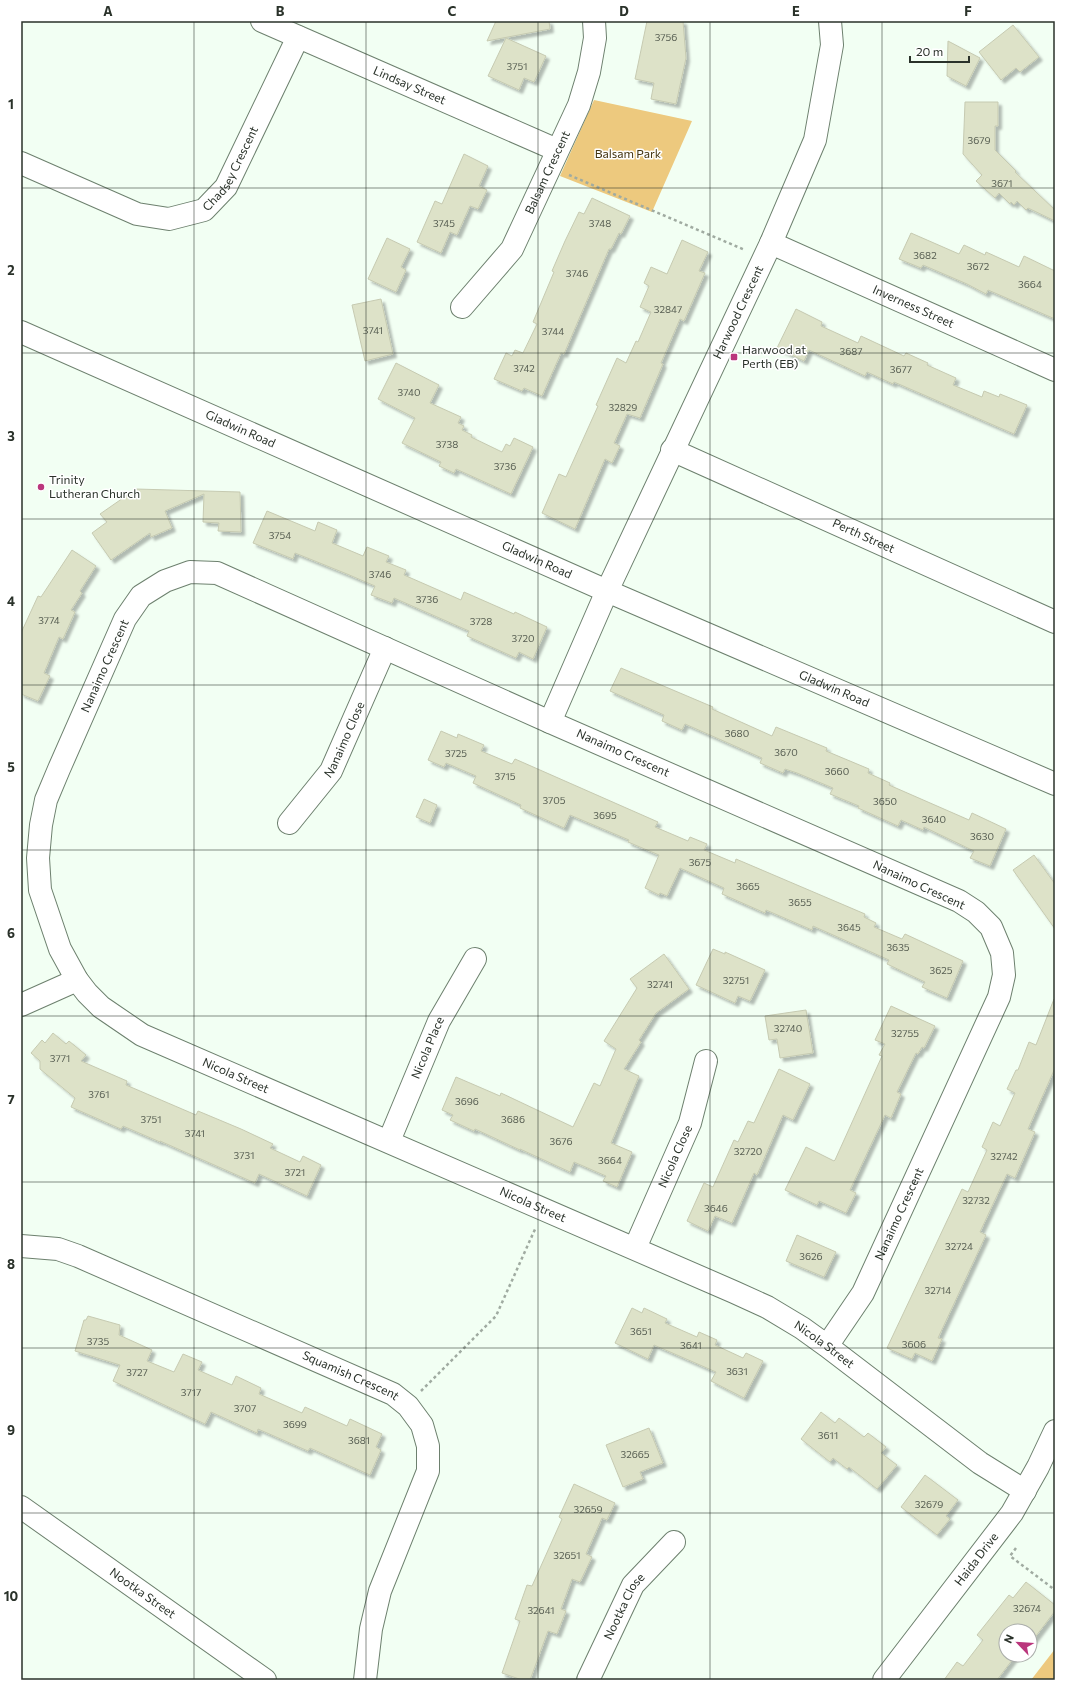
<svg xmlns="http://www.w3.org/2000/svg" width="1076" height="1701" font-family="Commissioner,sans-serif">
<style>
.green{fill:#edc97e}
.building{fill:#dde2c8;stroke:#c6cab1;filter:url(#shadow)}
.lines{fill:none;stroke-linecap:round;stroke-linejoin:round}
.street-casing{stroke:#6d806e;stroke-width:24}
.secondary-casing{stroke:#6d806e;stroke-width:24}
.path{stroke:#a0aba1;stroke-width:2.5;stroke-dasharray:3 3;stroke-linecap:butt}
.street{stroke:#fff;stroke-width:22}
.secondary{stroke:#fff;stroke-width:22}
.grid{fill:none;stroke:#2a322a;stroke-width:1;stroke-opacity:0.55}
.poi-dot{fill:#ba367c;stroke:#fff;stroke-width:1.5}
.labels{text-anchor:middle;stroke-width:3;stroke-linejoin:round;paint-order:stroke}
.number-label{font-size:10px;fill:#575e52}
.street-label{font-size:12px;fill:#2a322a;stroke:#fff}
.park-label{font-size:12px;fill:#443410;stroke:#fff}
.poi-label{font-size:12px;fill:#2a322a;stroke:#fff;text-anchor:start}
.neatline{fill:none;stroke:#2a322a;stroke-width:1.5}
.grid-label{font-size:13px;text-anchor:middle;font-weight:bold;fill:#2a322a}
</style>
<defs>
<filter id="shadow"><feDropShadow dx="3.5" dy="3.5" stdDeviation="1" flood-color="#0004"/></filter>
</defs>
<rect width="100%" height="100%" fill="#f2fff3"/>
<path class="green" d="M594,100l98,21 -40,91 -92,-36z
M1055,1649v31h-24z"/>
<path class="building" d="M496,21h53l1,8 -63,12z
M647,21h36l3,37 -10,46 -25,-5 3,-16 -19,-4z
M1013,25l26,32 -19,15 -4,-4 -15,12 -22,-28z
M506,38l40,18 -12,26 -10,-4 -5,12 -31,-14z
M948,41l32,17 -14,28 -19,-10z
M965,102h33v24h-3v24l21,21 -1,1 40,38v11l-27,-13 -2,2 -9,-9 -3,4 -3,-3 -1,2 -11,-11 -4,5 -19,-17 6,-6 -19,-21z
M464,154l24,12 -9,20 8,4 -9,19 -8,-3 -13,29 -7,-3 -9,21 -24,-11 18,-41 7,3z
M592,198l38,18 -9,18 -2,-1 -8,16h-2l-45,105 -3,-1 -19,43 -18,-8 -2,3 -28,-12 12,-26 6,3 3,-6 8,3 14,-29 -4,-2 21,-50 -2,-1 13,-30 14,-29 5,2z
M911,233l48,21 5,-9 21,10 1,-3 33,15 5,-11 31,15v48l-67,-29 -2,4 -19,-10 -44,-19 -2,3 -22,-9z
M387,238l23,11 -9,18 5,3 -10,22 -28,-13z
M682,240l26,12 -9,19 6,2 -21,48 -4,-2 -19,44 2,1 -23,54 -13,-4 -13,29 6,3 -8,17 -7,-4 -30,70 -33,-16 17,-39 7,3 32,-71 -2,-1 21,-47 9,5 10,-22 2,1 13,-30 -11,-5 9,-21 -5,-3 7,-16 16,7z
M381,299l12,55 -28,7 -13,-56z
M796,309l26,13 -1,4 37,17 3,-7 43,20 2,-3 22,10 -1,2 29,13 -3,7 29,12 2,-6 15,6 1,-3 27,11 -13,29 -120,-52 -1,2 -26,-12 -2,4 -56,-26 -5,11 -27,-13z
M396,363l43,22 -9,18 31,14 -3,6 6,3 -2,4 10,5 -1,2 31,15 4,-8 4,2 4,-8 19,9 -22,47 -55,-25 -2,4 -15,-7 2,-4 -39,-19 13,-25 -37,-19z
M136,489l104,3 1,40 -23,-1 1,-8 -16,-1 1,-28 -39,17 7,17 -21,9 -1,-4 -39,27 -19,-27 15,-11 -7,-8z
M267,511l48,20 3,-9 19,8 -5,13 31,13 4,-9 22,9 -3,6 20,8 -2,5 57,25 3,-8 50,22 1,-2 32,15 -14,32 -14,-7 -3,6 -49,-22 2,-5 -75,-33 -2,5 -21,-8 4,-9 -28,-12 -52,-21 -2,6 -40,-16z
M72,550l24,16 -16,25 2,2 -11,17 4,2 -12,27 -4,-2 -15,36 6,3 -12,25 -17,-7v-61l17,-37 3,1z
M621,668l92,39 -1,2 60,27 4,-9 51,21 -1,3 43,18 -1,4 22,10 -1,2 80,35 3,-7 34,16 -16,37 -20,-8 4,-7 -50,-24 -1,3 -22,-10 -3,6 -40,-18 1,-2 -29,-12 3,-6 -36,-15 -12,-4 -2,4 -23,-10 2,-5 -77,-34 -3,6 -20,-9 2,-6 -54,-24z
M441,731l16,7 1,-4 26,11 -3,6 31,13 3,-5 143,63 -3,5 33,14 2,-4 17,7 -3,6 31,13 1,-4 129,55 -1,3 12,6 -2,4 28,12 3,-5 58,27 -16,37 -25,-11 3,-5 -38,-18 2,-4 -76,-34 -1,4 -46,-20 -1,3 -43,-19 2,-6 -44,-20 -13,28 -7,-3 -1,2 -14,-7 14,-33 -31,-13 1,-2 -59,-25 -6,13 -44,-20 1,-3 -48,-22 3,-7 -30,-13 -2,4 -16,-7z
M424,799l13,6 -7,18 -14,-6z
M1034,855l21,29v45l-42,-59z
M713,949l12,5v-2l40,18 -15,31 -12,-5 -3,7 -39,-18z
M664,954l25,35 -33,24 -17,27 2,2 -17,27 15,7 -28,67 21,9 -15,35 -14,-6 3,-5 -32,-14 -4,10 -50,-23v1l-45,-21 -1,2 -24,-11 3,-5 -11,-5 14,-33 44,19 1,-3 72,34 21,-44 6,3 16,-37 -12,-8 33,-53 -7,-9z
M1054,999l1,69 -27,61 7,3 -20,46 -8,-4 -27,58 6,3 -48,103 4,1 -10,22 -17,-8 -3,6 -25,-11 75,-159 6,3 19,-42 -5,-3 11,-25 7,4 15,-33 -8,-4 9,-19h2l11,-28 7,3z
M891,1006l44,20 -11,22 -2,-1 -4,7 -2,-1 -19,39 4,2 -10,24 -6,-3 -22,47 -13,28 6,3 -10,20 -27,-12 -2,4 -32,-15 21,-43 28,14 1,-1 47,-104 -3,-1 6,-11 -10,-4z
M806,1010l7,43 -33,5 -3,-19 -8,1 -4,-24z
M53,1033l13,11 3,-3 17,14 -5,6 46,20 -1,4 70,30 2,-4 43,18 32,15 -3,4 30,14 3,-6 18,9 -14,31 -48,-22 -4,9 -95,-42v1l-37,-16 -2,3 -50,-22 4,-9 -35,-29v-8l-9,-8 11,-13 3,3z
M779,1069l31,15 -17,36 -10,-5 -26,60 -3,-2 -22,50 -17,-7 -7,15 -21,-10 17,-38 9,4 21,-47 4,2 10,-21 6,2z
M797,1235l39,17 -12,25 -38,-16z
M632,1308l10,5 2,-5 23,11 -2,4 32,14 2,-5 18,8 -2,5 28,13 3,-5 17,8 -19,37 -33,-17 5,-9 -62,-27 -6,14 -33,-16z
M88,1316l32,9 -1,10 33,15 -5,11 27,11 9,-18 19,8 -4,8 34,15 4,-9 25,12 -2,6 43,19 3,-6 42,19 3,-7 32,15 -6,13 5,3 -11,25 -60,-27 -2,3 -50,-22 -1,4 -46,-21 -6,12 -92,-43 7,-16 -45,-14 9,-31h2z
M821,1412l14,11 4,-5 25,19 4,-4 18,14 -5,6 16,12 -20,24 -28,-22 -2,2 -14,-11 -3,4 -29,-23z
M649,1428l14,35 -23,9 3,7 -20,8 -17,-42z
M925,1475l33,25 -12,16 4,3 -13,16 -36,-28z
M574,1484l41,19 -8,17 -5,-2 -16,36 6,3 -12,25 -8,-3 -11,30 5,2 -9,23 -9,-3 -18,49h-8l-20,-7 18,-52 -5,-2 12,-34 5,1 30,-67 -3,-2z
M1026,1582l29,23v6l-22,29 -3,-3v-6h-24v24h10l-19,25h-53l13,-18 6,4 20,-26 -6,-5 32,-40 4,3z"/>
<g class="lines">
<g class="street-casing">
<g id="street">
<path id="s1" d="M262,21l295,129"/>
<path id="s2" d="M21,163l116,51 32,5 35,-9 22,-23 72,-150"/>
<path id="s3" d="M771,243l284,127"/>
<path id="s4" d="M462,307l50,-58 67,-144 10,-33 6,-34 -1,-17"/>
<path id="s5" d="M672,450l383,172"/>
<path id="s6" d="M550,722l57,-131 164,-348 44,-103 17,-95 -2,-24"/>
<path id="s7" d="M289,823l42,-52 54,-123"/>
<path d="M21,1005l56,-25"/>
<path id="s8" d="M389,1141l50,-120 36,-62"/>
<path id="s9" d="M21,1246l37,3 20,7 315,138 15,12 14,19 6,21v25l-48,120 -9,38 -6,51"/>
<path id="s10" d="M635,1248l55,-125 16,-62"/>
<path id="s11" d="M827,1346l36,-53 136,-296 5,-22 -2,-22 -11,-26 -15,-15 -17,-11 -409,-179 -333,-149 -27,-1 -25,9 -24,15 -16,23 -66,150 -13,31 -5,25 -3,33 2,32 20,59 17,31 10,13 14,14 41,28 592,257 33,15 35,21 25,18 153,117 45,28"/>
<path id="s12" d="M21,1507l244,173"/>
<path id="s13" d="M588,1680l45,-95 41,-43"/>
</g>
</g>
<g class="secondary-casing">
<g id="secondary">
<path id="s14" d="M21,332l586,259 448,193"/>
<path id="s15" d="M884,1680l128,-167 26,-46 17,-36"/>
</g>
</g>
<path class="path" d="M569,175l176,75
M421,1391l75,-75 40,-89
M1016,1548l-6,8 45,34"/>
<use href="#street" class="street"/>
<use href="#secondary" class="secondary"/>
</g>
<path class="grid" d="M194,21v1659M366,21v1659M538,21v1659M710,21v1659M882,21v1659M21,188h1034M21,353h1034M21,519h1034M21,685h1034M21,850h1034M21,1016h1034M21,1182h1034M21,1348h1034M21,1513h1034"/>
<g class="poi-dot">
<rect x="730" y="353" width="8" height="8" rx="2"/>
<circle cx="41" cy="487" r="4"/>
</g>
<g class="labels">
<g class="number-label">
<text x="666" y="41">3756</text>
<text x="517" y="70">3751</text>
<text x="979" y="144">3679</text>
<text x="1002" y="187">3671</text>
<text x="444" y="227">3745</text>
<text x="600" y="227">3748</text>
<text x="925" y="259">3682</text>
<text x="978" y="270">3672</text>
<text x="577" y="277">3746</text>
<text x="1030" y="288">3664</text>
<text x="668" y="313">32847</text>
<text x="373" y="334">3741</text>
<text x="553" y="335">3744</text>
<text x="851" y="355">3687</text>
<text x="524" y="372">3742</text>
<text x="901" y="373">3677</text>
<text x="409" y="396">3740</text>
<text x="623" y="411">32829</text>
<text x="447" y="448">3738</text>
<text x="505" y="470">3736</text>
<text x="280" y="539">3754</text>
<text x="380" y="578">3746</text>
<text x="427" y="603">3736</text>
<text x="49" y="624">3774</text>
<text x="481" y="625">3728</text>
<text x="523" y="642">3720</text>
<text x="737" y="737">3680</text>
<text x="786" y="756">3670</text>
<text x="456" y="757">3725</text>
<text x="837" y="775">3660</text>
<text x="505" y="780">3715</text>
<text x="554" y="804">3705</text>
<text x="885" y="805">3650</text>
<text x="605" y="819">3695</text>
<text x="934" y="823">3640</text>
<text x="982" y="840">3630</text>
<text x="700" y="866">3675</text>
<text x="748" y="890">3665</text>
<text x="800" y="906">3655</text>
<text x="849" y="931">3645</text>
<text x="898" y="951">3635</text>
<text x="941" y="974">3625</text>
<text x="736" y="984">32751</text>
<text x="660" y="988">32741</text>
<text x="788" y="1032">32740</text>
<text x="905" y="1037">32755</text>
<text x="60" y="1062">3771</text>
<text x="99" y="1098">3761</text>
<text x="467" y="1105">3696</text>
<text x="151" y="1123">3751</text>
<text x="513" y="1123">3686</text>
<text x="195" y="1137">3741</text>
<text x="561" y="1145">3676</text>
<text x="748" y="1155">32720</text>
<text x="244" y="1159">3731</text>
<text x="1004" y="1160">32742</text>
<text x="610" y="1164">3664</text>
<text x="295" y="1176">3721</text>
<text x="976" y="1204">32732</text>
<text x="716" y="1212">3646</text>
<text x="959" y="1250">32724</text>
<text x="811" y="1260">3626</text>
<text x="938" y="1294">32714</text>
<text x="641" y="1335">3651</text>
<text x="98" y="1345">3735</text>
<text x="914" y="1348">3606</text>
<text x="691" y="1349">3641</text>
<text x="737" y="1375">3631</text>
<text x="137" y="1376">3727</text>
<text x="191" y="1396">3717</text>
<text x="245" y="1412">3707</text>
<text x="295" y="1428">3699</text>
<text x="828" y="1439">3611</text>
<text x="359" y="1444">3681</text>
<text x="635" y="1458">32665</text>
<text x="929" y="1508">32679</text>
<text x="588" y="1513">32659</text>
<text x="567" y="1559">32651</text>
<text x="1027" y="1612">32674</text>
<text x="541" y="1614">32641</text>
</g>
<g class="street-label">
<text dy="4" stroke="none"><textPath href="#s1" startOffset="161">Lindsay Street</textPath></text>
<text dy="4" stroke="none"><textPath href="#s2" startOffset="245">Chadsey Crescent</textPath></text>
<text dy="4" stroke="none"><textPath href="#s4" startOffset="161">Balsam Crescent</textPath></text>
<text dy="4" stroke="none"><textPath href="#s3" startOffset="156">Inverness Street</textPath></text>
<text dy="4" stroke="none"><textPath href="#s6" startOffset="451">Harwood Crescent</textPath></text>
<text dy="4" stroke="none"><textPath href="#s14" startOffset="240">Gladwin Road</textPath></text>
<text dy="4" stroke="none"><textPath href="#s5" startOffset="210">Perth Street</textPath></text>
<text dy="4" stroke="none"><textPath href="#s14" startOffset="564">Gladwin Road</textPath></text>
<text transform="translate(105 666) rotate(-66)" y="4">Nanaimo Crescent</text>
<text dy="4" stroke="none"><textPath href="#s14" startOffset="888">Gladwin Road</textPath></text>
<text dy="4" stroke="none"><textPath href="#s7" startOffset="101">Nanaimo Close</textPath></text>
<text transform="translate(623 753) rotate(24)" y="4">Nanaimo Crescent</text>
<text transform="translate(919 885) rotate(25)" y="4">Nanaimo Crescent</text>
<text dy="4" stroke="none"><textPath href="#s8" startOffset="101">Nicola Place</textPath></text>
<text dy="4" stroke="none"><textPath href="#s11" startOffset="1999">Nicola Street</textPath></text>
<text dy="4" stroke="none"><textPath href="#s10" startOffset="100">Nicola Close</textPath></text>
<text dy="4" stroke="none"><textPath href="#s11" startOffset="2323">Nicola Street</textPath></text>
<text dy="4" stroke="none"><textPath href="#s11" startOffset="151">Nanaimo Crescent</textPath></text>
<text dy="4" stroke="none"><textPath href="#s11" startOffset="2647">Nicola Street</textPath></text>
<text dy="4" stroke="none"><textPath href="#s9" startOffset="356">Squamish Crescent</textPath></text>
<text dy="4" stroke="none"><textPath href="#s15" startOffset="152">Haida Drive</textPath></text>
<text dy="4" stroke="none"><textPath href="#s12" startOffset="149">Nootka Street</textPath></text>
<text dy="4" stroke="none"><textPath href="#s13" startOffset="82">Nootka Close</textPath></text>
</g>
<g class="park-label">
<text x="628" y="158">Balsam Park</text>
</g>
<g class="poi-label">
<text x="742" y="354">Harwood at<tspan x="742" dy="14">Perth (EB)</tspan></text>
<text x="49" y="484">Trinity<tspan x="49" dy="14">Lutheran Church</tspan></text>
</g>
</g>
<rect width="1076" height="1701" fill="none" stroke="#ffffff" stroke-width="44"/>
<g transform="translate(1018 1643) rotate(295)"><circle r="19" fill="#ffffff" stroke="#aaadaa"/>
<path d="M0-3L7 15L0 10L-7 15Z" fill="#ba367c"/>
<text y="-6" font-size="11" font-weight="bold" text-anchor="middle" fill="#2a322a">N</text>
</g>
<path d="M910 56v6h59v-6" fill="none" stroke="#2a322a" stroke-width="2"/>
<text x="916" y="56" font-size="12" fill="#2a322a" stroke="#ffffff" stroke-width="3" paint-order="stroke">20 m</text>
<rect x="22" y="22" width="1032" height="1657" class="neatline"/>
<g class="grid-label">
<text x="108" y="16">A</text>
<text x="280" y="16">B</text>
<text x="452" y="16">C</text>
<text x="624" y="16">D</text>
<text x="796" y="16">E</text>
<text x="968" y="16">F</text>
<text x="11" y="109">1</text>
<text x="11" y="275">2</text>
<text x="11" y="441">3</text>
<text x="11" y="606">4</text>
<text x="11" y="772">5</text>
<text x="11" y="938">6</text>
<text x="11" y="1104">7</text>
<text x="11" y="1269">8</text>
<text x="11" y="1435">9</text>
<text x="11" y="1601">10</text>
</g>
</svg>
